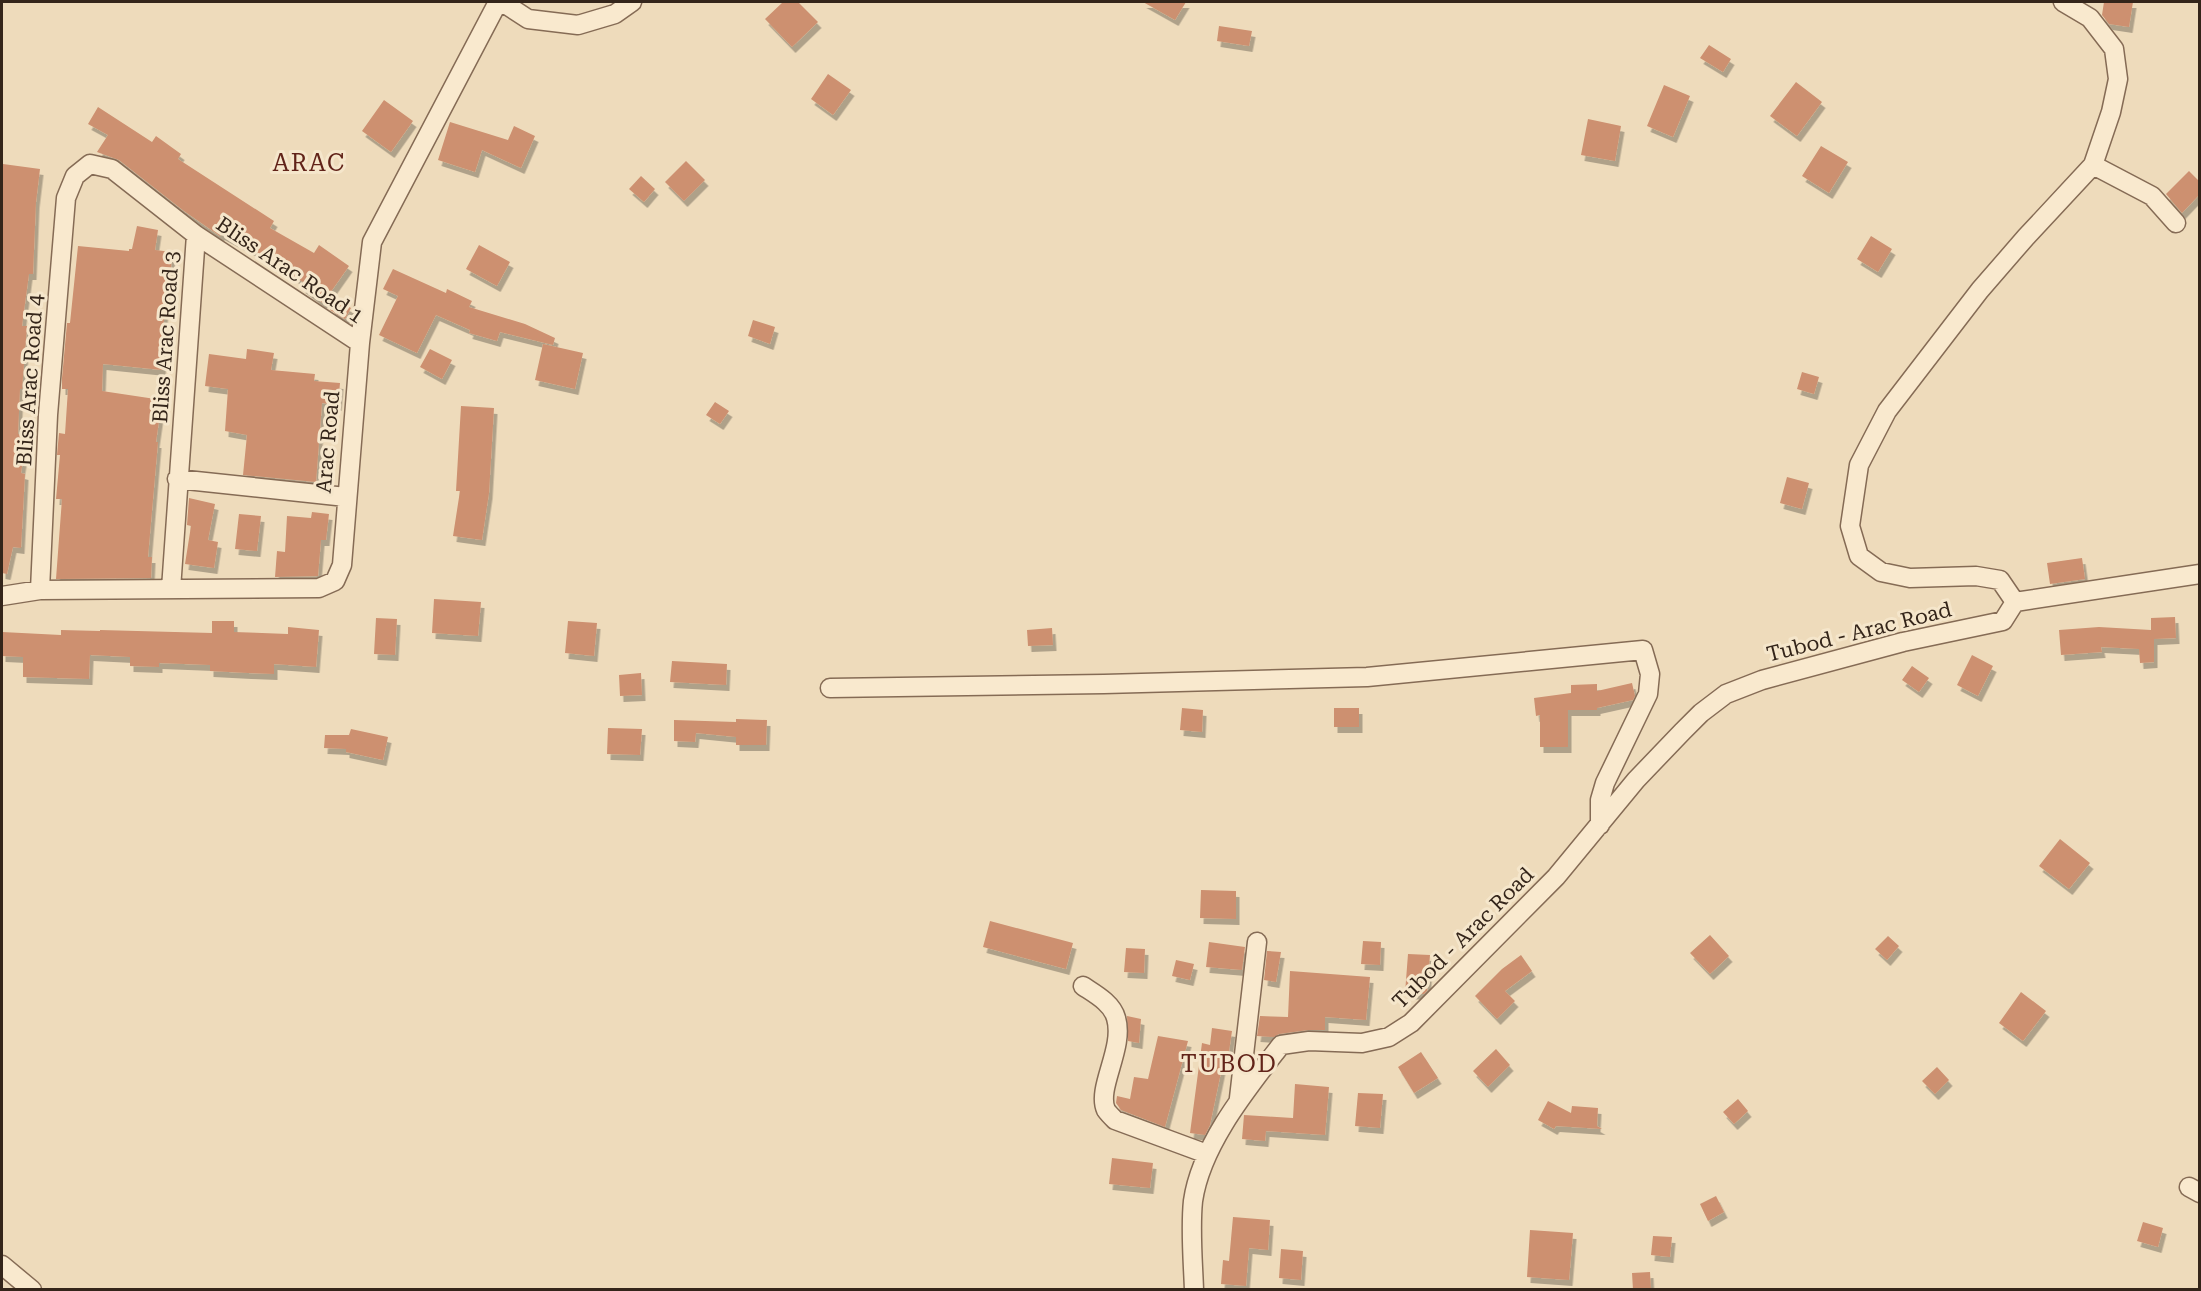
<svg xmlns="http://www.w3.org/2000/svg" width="2201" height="1291" font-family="'Roboto Serif',serif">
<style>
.building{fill:#cd9070;filter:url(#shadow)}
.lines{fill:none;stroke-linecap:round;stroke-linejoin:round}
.minor-casing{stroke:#856b55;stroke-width:21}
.minor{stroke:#f9e9ce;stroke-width:18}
.labels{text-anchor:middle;stroke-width:6;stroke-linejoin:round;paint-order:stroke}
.street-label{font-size:21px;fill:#34251a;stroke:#f5e6cb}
.quarter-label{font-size:24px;letter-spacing:1.5px;fill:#612319;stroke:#f5e6cb}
</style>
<defs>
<filter id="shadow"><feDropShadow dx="3.5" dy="6" stdDeviation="0" flood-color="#0004"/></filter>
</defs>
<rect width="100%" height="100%" fill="#eedbbb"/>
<path class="building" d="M783,2h15l20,20 -26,25 -27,-28z
M1143,2h43l-11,18z
M2104,2h29l-4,25 -20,-3 -7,-9z
M1219,26l33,5 -3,15 -32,-5z
M1709,45l22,14 -8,13 -23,-14z
M828,74l23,16 -18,25 -22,-16z
M1796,82l26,20 -25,34 -27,-20z
M1664,85l26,11 -17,41 -26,-11z
M384,100l29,21 -22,31 -29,-21z
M98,107l54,35 4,-6 25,18 -3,5 96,62 -4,7 44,25 5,-8 30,21 -26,37 -21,-16 3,-4 -39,-22 1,-3 -46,-24 -1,2 -36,-25 -65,-51 -22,-8 11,-17 -20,-11z
M1588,119l33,7 -6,35 -34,-6z
M450,122l58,18 6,-14 21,10 -14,32 -39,-18 -7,22 -37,-12z
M1821,146l27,16 -19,31 -27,-17z
M686,161l19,19 -21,21 -19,-19z
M3,164l37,5 -4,33 -3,72h-4l-7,52h5l-5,63h-2l-2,45 9,2 -6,37 4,1 -4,74 -8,-1 -6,27 -5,-1v-392z
M2189,171l10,10v14l-17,18 -16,-19z
M641,176l14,13 -11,13 -15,-13z
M137,226l21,4 -3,20 17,2 -2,33h-3l-4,46 3,1 -4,38 -59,-6 -1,27 60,9 -6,42h2l-10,115h4l-1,21 -95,1 6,-80h-6l4,-44h-3l2,-22 6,1 3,-45h-6v-11l5,-55h3l8,-77 51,5v-2h3z
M1871,236l21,13 -14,23 -21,-13z
M479,245l31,17 -13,24 -31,-17z
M393,269l53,24 1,-4 25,12 -3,6 56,17 30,14 -2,7 -53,-13 -3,9 -28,-8 1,-3 -34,-15 -19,38 -38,-18 19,-39 -15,-7z
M336,299l15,9 -6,11 -15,-9z
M753,320l22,7 -5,17 -22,-8z
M543,344l40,9 -8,36 -40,-9z
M247,349l27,4 -3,17 44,4 -1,7 26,2 -2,22 -16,-2 -6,79 -73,-7 4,-40 -22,-4 3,-42 -23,-3 4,-32 37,5z
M430,349l22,11 -10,19 -22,-12z
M1802,372l17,5 -5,17 -17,-5z
M715,402l14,9 -9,13 -14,-9z
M461,406l33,2 -5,85 -7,47 -29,-4 7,-45h-4z
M1787,477l22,6 -7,26 -22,-6z
M189,498l26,6 -7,36 10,2 -4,26 -29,-4 6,-38 -4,-1z
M312,512l17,2 -3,26h-5l-3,36 -43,1 2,-26 8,1 2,-36 24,2z
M239,514l22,2 -4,35 -22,-2z
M2082,558l3,21 -35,5 -3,-21z
M434,599l47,3 -3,34 -46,-3z
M2175,617l1,21 -22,1v23l-14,1 -1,-14 -38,-2 1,5 -41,3 -2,-25 40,-3 52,3v-12z
M376,618l21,1 -2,36 -21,-1z
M212,621h22v11l54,2v-7l31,3 -3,37 -42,-3v10l-26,-1 -38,-2v-6l-51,-2v4l-29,-1v-9l-40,-2 -1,24 -66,-2v-20l-21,-1v-24l59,3v-5l39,1v-1l112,3z
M568,621l29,2 -3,33 -29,-3z
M1052,628l1,17 -25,1 -1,-16z
M1972,655l21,11 -15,30 -21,-11z
M672,661l55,3 -1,21 -56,-3z
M1912,666l17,12 -10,14 -17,-12z
M641,673l1,22 -22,1 -1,-21z
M1632,683l3,13 -2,4 -36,8v2h-29v37h-28v-32l-4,1 -2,-18 37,-5v-8l26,-1v7z
M1182,708l21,2 -1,22 -22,-2z
M1334,708h25v19h-25z
M736,719l31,1 -1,25h-30v-8l-40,-4 -1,9 -21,-1v-21l62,2z
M608,728l34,1 -2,26 -33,-1z
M351,729l37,8 -5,23 -37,-8v-3l-22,-1 1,-13h24z
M2060,839l30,24 -21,26 -30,-23z
M1201,890l35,1v28l-36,-1z
M990,921l83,22 -7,26 -83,-22z
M1710,935l19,21 -19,18 -20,-21z
M1888,936l11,10 -12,14 -12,-11z
M1363,941l18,1 -1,23 -19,-1z
M1209,942l36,5 -3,23 -36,-3z
M1126,948l19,1 -1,24 -20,-1z
M1267,951l14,1 -5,30 -12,-2z
M1408,954l22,1 -3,36 -3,3 -19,-1z
M1521,955l11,16 -27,20 10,10 -18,18 -22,-23 27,-27z
M1176,960l18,4 -4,16 -18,-4z
M1290,971l80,6 -4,43 -41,-3v13h-17l-29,4 -5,3 -17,-1 3,-20 28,1z
M2021,992l25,19 -23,30 -24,-18z
M1127,1016l14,3 -2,24 -11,-2z
M1212,1028l20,3 -4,27h-4l-14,67 -5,10 -15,-2 12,-90 8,2z
M1158,1036l30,5 -23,86 -44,-17 -5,-7 1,-7 13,3 4,-22 14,2z
M1496,1049l14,16 -22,22 -15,-16z
M1421,1052l17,26 -24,15 -16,-26z
M1937,1067l12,13 -14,14 -13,-13z
M1295,1084l34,3 -4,48 -59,-4 -1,10 -23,-2 2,-24 49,3z
M1358,1093l25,1 -3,34 -25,-2z
M1738,1099l10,12 -14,13 -11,-12z
M1548,1101l23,12 1,-7 26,2 -1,18 5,3 -46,-3 -2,3 -16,-9z
M1112,1158l41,5 -3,25 -41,-4z
M1716,1196l8,16 -16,9 -8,-17z
M1233,1217l37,3 -2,30 -19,-2 -3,38 -25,-2 2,-24 6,1z
M2143,1222l20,6 -5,19 -21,-6z
M1530,1230l43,3 -4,47 -42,-3z
M1653,1236l19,1 -2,20 -19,-2z
M1281,1249l22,2 -2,29 -22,-2z
M1650,1272l1,18h-18l-1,-17z"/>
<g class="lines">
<g class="minor-casing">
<path id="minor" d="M502,2l26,17 50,6 37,-11 17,-12
M2093,165l59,31 24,27
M177,479l169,18
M171,589l25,-354
M40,590l8,-175 18,-217 9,-22 15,-12 22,5 84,66 164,108
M2,596l38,-6 279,-2 16,-7 7,-16 18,-222 12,-101 126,-240
M2015,602l185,-28
M830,688l274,-4 263,-7 276,-27 7,24 -2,20 -43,89 -5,17v25
M1083,986c12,8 29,17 33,32 9,30 -20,70 -10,92 2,3 7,8 9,10l92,34
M1239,1098l18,-156
M2189,1187l11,6
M2,1265l30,25
M1194,1290c-1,-29 -4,-60 -1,-89 8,-56 54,-112 88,-156l28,-4 53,2 27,-6 22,-14 145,-146 80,-97 46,-48 19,-19 25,-19 36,-14 141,-38 100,-21 12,-19 -15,-22 -24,-4 -66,2 -29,-6 -22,-16 -9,-30 9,-61 28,-54 93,-121 46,-53 67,-72 18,-53 7,-33 -4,-30 -24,-31 -27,-16"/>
</g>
<use href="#minor" class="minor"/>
</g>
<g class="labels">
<g class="street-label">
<text transform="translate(290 270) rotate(34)" y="7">Bliss Arac Road 1</text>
<text transform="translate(166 337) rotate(-86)" y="7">Bliss Arac Road 3</text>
<text transform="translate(30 380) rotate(-86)" y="7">Bliss Arac Road 4</text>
<text transform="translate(328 442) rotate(-85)" y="7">Arac Road</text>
<text transform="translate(1859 632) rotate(-14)" y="7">Tubod - Arac Road</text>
<text transform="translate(1463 938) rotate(-45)" y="7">Tubod - Arac Road</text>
</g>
<g class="quarter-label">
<text x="309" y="171">ARAC</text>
<text x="1229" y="1072">TUBOD</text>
</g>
</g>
<rect width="2201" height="1291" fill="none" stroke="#34251a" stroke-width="6"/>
</svg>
